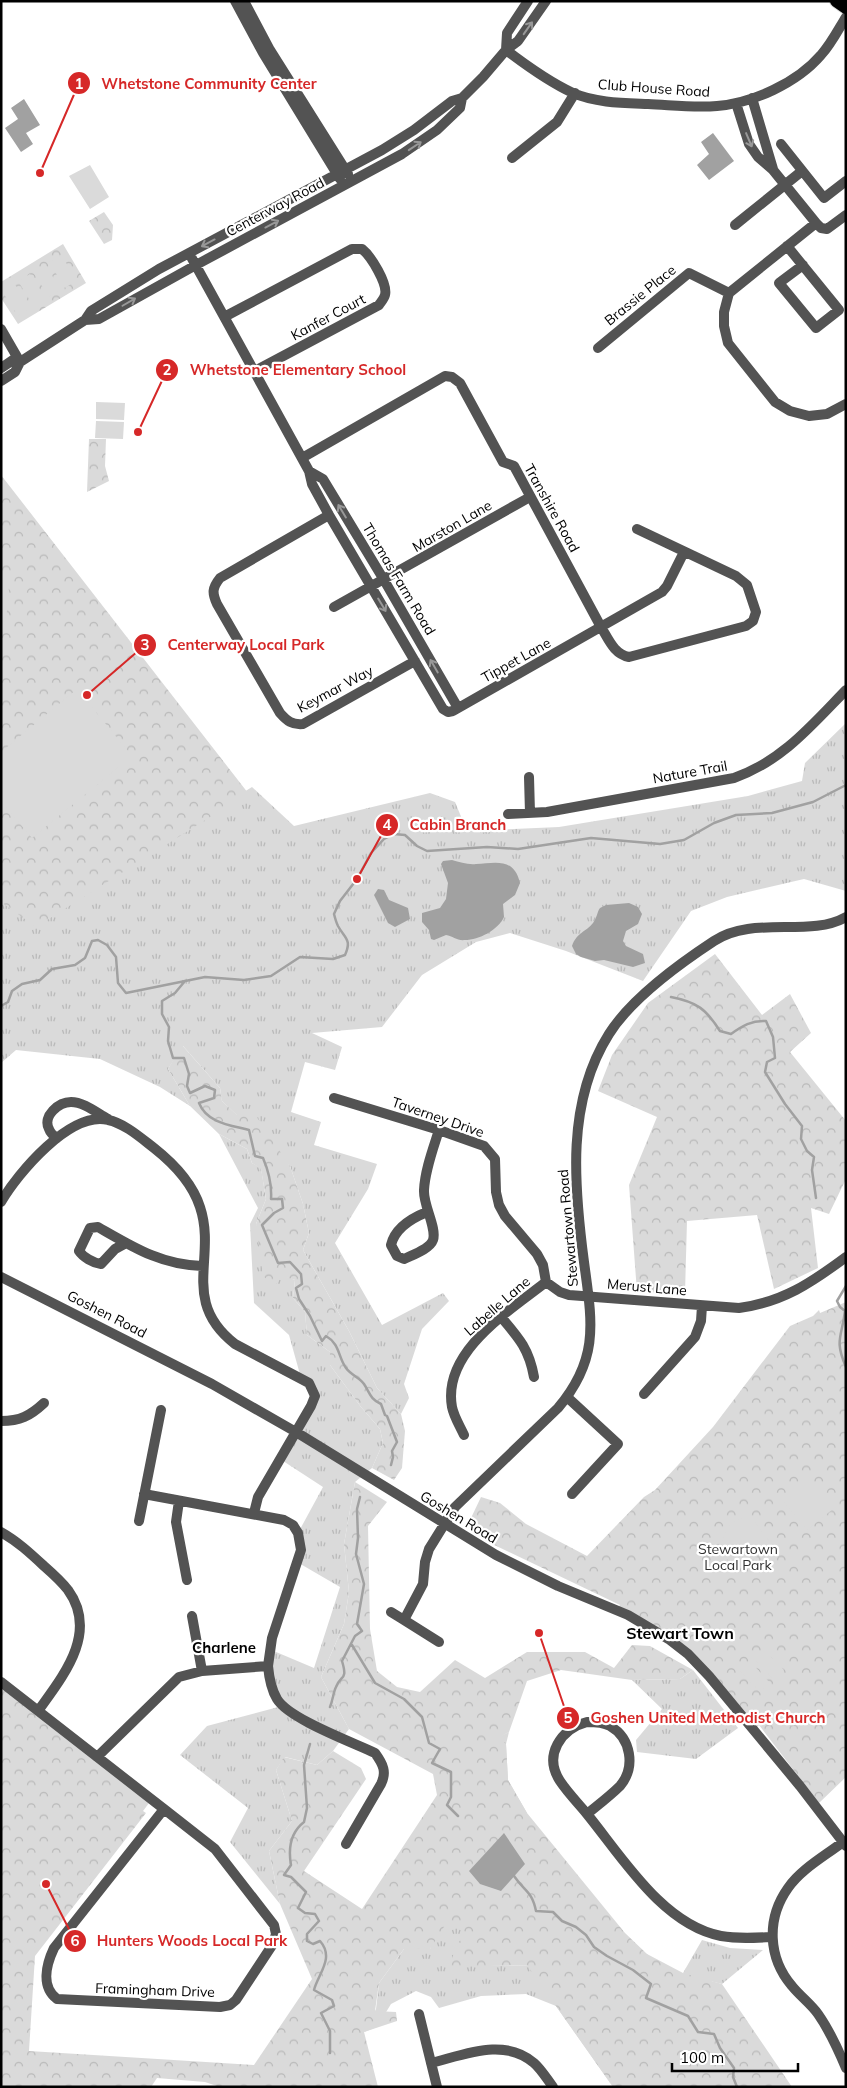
<svg xmlns="http://www.w3.org/2000/svg" width="847" height="2088" font-family="Mulish,sans-serif">
<style>
.grass{fill:url(#grass-tufts)}
.forest{fill:url(#forest-crowns)}
.garden{fill:#dadada}
.water{fill:#a1a1a1}
.lines{fill:none;stroke-linecap:round;stroke-linejoin:round}
.stream{stroke:#a1a1a1;stroke-width:2.5}
.major-casing{stroke:#dbdbdb;stroke-width:14}
.minor{stroke:#535353;stroke-width:10}
.major{stroke:#000;stroke-width:12}
.oneway{stroke:#989898}
.labels{text-anchor:middle;stroke-width:4.5;stroke-linejoin:round;paint-order:stroke}
.street-label{font-size:14px;fill:#000;stroke:#fff}
.park-label{font-size:14px;fill:#313131;stroke:#fff}
.neighbourhood-label{font-size:15px;font-weight:bold;fill:#000;stroke:#fff}
.quarter-label{font-size:16px;font-weight:bold;fill:#000;stroke:#fff}
.leader{fill:none;stroke:#d62828;stroke-width:2}
.callout-dot{fill:#d62828;stroke:#fff;stroke-width:2}
.mark-label{font-size:15px;text-anchor:middle;font-weight:bold;fill:#fff}
.callout-label{font-size:15px;text-anchor:middle;font-weight:bold;fill:#d62828;stroke:#fff;stroke-width:4.5;stroke-linejoin:round;paint-order:stroke}
</style>
<defs>
<pattern id="grass-tufts" width="24" height="20" patternUnits="userSpaceOnUse" patternTransform="scale(1.25)"><rect width="24" height="20" fill="#dadada"/><path d="M3 7l-1-3M5 7V3M7 7l1-3M15 17l-1-3M17 17v-4M19 17l1-3" fill="none" stroke="#b9b9b9"/></pattern>
<pattern id="forest-crowns" width="20" height="18" patternUnits="userSpaceOnUse" patternTransform="scale(1.25)"><rect width="20" height="18" fill="#dadada"/><path d="M2 6a3 3 0 1 1 6 0M12 15a3 3 0 1 1 6 0" fill="none" stroke="#b9b9b9"/></pattern>
</defs>
<rect width="100%" height="100%" fill="#fff"/>
<path class="grass" d="M846,723v168l-42,-12 -77,18 -36,14 -48,70 -77,-30 -56,-18 -34,9 -54,33 -40,52 -70,6 30,14 -7,23 -30,-8 -14,50 30,10 -7,23 63,19 -9,25 -33,54 47,82 61,-32 6,8 -27,28 -18,55 5,14 -8,16 -24,-26 -28,-57 -46,-81 6,-17 -6,-29 -13,-38 -68,-65 -2,-13 -37,-42 -15,23 22,37 -30,-19 -60,-28 -84,-9 -15,13v-188l51,36 200,-124 42,39 136,-33 25,9 12,29 92,-4 189,-31 54,-15 3,-18z
M219,1134l28,15 5,14 9,5 5,31 -10,25 26,51 13,5 -2,18 12,14 2,23 23,17v13l31,42 19,22 3,14 -11,25 -17,14 -11,62 5,48 -5,32 -23,53 28,52 -16,22 -16,14 -32,-8 -9,13 16,51 -23,30 11,53 -50,-62 18,-34 -68,-53 27,-29 75,-20 -5,-6 -8,-51 45,19 26,-81 -43,-25 1,-29 25,-46 -43,-28 35,-63 -14,-18 -12,-43 -35,-32 -4,-79 8,-16z
M693,1670l45,58 -42,31 -59,-7 -1,-12 26,-31 -30,-29 48,-1z
M509,1732l-3,12 2,36 19,33 -47,71 -14,82 70,-1 77,122 -57,-81 -30,-12 -45,2 -42,12 -8,-11 -15,-6 -25,13 -14,23 -13,5 12,-23 3,-26 25,-34h26l66,-211z
M702,1940l28,8 33,2 -41,34 -12,-3 -21,11 -6,-19z"/>
<path class="forest" d="M104,212l9,13 -1,15 -8,4 -15,-23z
M63,244l23,39 -68,41 -17,-26v-16z
M89,439h17l-1,27 4,15 -22,11z
M1,475l247,318 -212,134 -35,-25z
M715,954l47,61 28,-21 21,39 -21,19 56,69v58l-17,35 -18,-6 7,60 -44,21 -17,-74 -70,6 -2,72 -48,-1 -8,-107 28,-68 -59,-26 14,-36 36,-52z
M182,1045l38,43 2,13 15,14 19,1 34,50 13,38 6,29 -6,17 46,81 28,57 24,26 4,17 -3,37 -8,12 -22,-12 11,-25 -3,-14 -19,-22 -31,-42v-13l-23,-17 -2,-23 -12,-14 2,-18 -13,-4 -7,10 -12,-10 -7,-52 10,-25 -5,-30 -9,-6 -5,-14 -28,-15 -29,-28 -22,-37z
M846,1302v475l-27,26 -60,-78 -4,4 -59,-69 -79,-52 3,-3 -132,-63 -17,-24 10,-21 19,6 26,21 61,32 57,-59 11,-7 58,-63 77,-101 23,-10 6,-6 1,3z
M355,1482l32,20 -19,24 2,103 7,42 20,16 23,5 35,-32 30,18 42,-26h58l29,16 18,-23 18,1 43,24 -13,9 -48,1 -71,-10 -34,11 -18,51 -11,6 8,6 2,36 19,33 98,120 22,21 36,19 39,11 70,103h-179l-86,-122 -77,2 6,-22 11,-12 -20,-11 -17,27h-26l-25,34 -4,28 21,1 1,9 -33,11 14,55h-158l-15,-5 -48,-4 -6,9h-150v-395l4,-6 147,113 -9,12 3,2 -111,143 -6,95 225,14 58,-86 -32,-75 -11,-53 23,-30 -16,-51 8,-13 33,8 16,-14 28,17 5,11 -62,92 58,38 75,-114 -4,-21 -84,-45 -28,-52 23,-53 5,-32 -5,-48z"/>
<path class="garden" d="M90,165l19,32 -19,12 -21,-33z
M61,255l16,25 -12,8 -16,-26z
M45,264l16,26 -12,7 -16,-25z
M30,274l16,25 -12,8 -16,-26z
M14,283l16,26 -12,7 -16,-25z
M96,402l29,1 -1,17 -28,-1z
M96,421l28,1 -1,17 -28,-1z
M1,572l7,1c2,23 0,41 -7,63z
M77,689l55,67 -100,82 -31,-37v-49z
M809,1479l24,30 -26,21 -25,-30z
M742,1518l11,1 19,26 -30,23c-28,-7 -25,-41 0,-50z
M763,1649l21,21 -10,10 -21,-22z
M750,1661l20,22 -10,9 -20,-21z"/>
<path class="water" d="M24,99l16,26 -14,8 7,11 -12,8 -16,-24 13,-9 -7,-11z
M713,133l21,28 -25,19 -12,-15 12,-11 -8,-12z
M452,860c8,2 16,5 24,4 19,-1 38,-7 44,19l-5,12 -12,9 1,13c-6,13 -25,23 -39,23 -8,1 -12,-4 -19,-5l-12,5 -3,-1 -2,-9 -7,-8v-9l18,-5 6,-9 2,-16 -7,-19 2,-3z
M378,889l6,1 5,10 19,8 2,11 -15,8 -7,-4 -14,-28z
M629,903l9,4 4,7 -4,10 -12,7 -3,10 3,5 17,8 2,9 -12,4 -29,-7 -9,1 -14,-4 -5,-3 -4,-8c5,-14 14,-14 21,-23 4,-5 4,-11 7,-15l6,-3z
M504,1833l21,31 -24,27 -21,-7 -11,-13z"/>
<g class="lines">
<path class="stream" d="M185,981l-10,12 -13,8v13l7,13 -1,14 5,17h11l5,16 -2,12 3,7 15,-7 10,4 -1,8 -15,5c8,20 31,22 50,27l6,26 8,2c6,14 9,26 8,41h11l1,9 -9,5 -12,12 16,38 12,-1 11,12 1,10 -6,4 3,11 11,17 12,25 4,-5c14,8 12,21 20,32 5,7 14,10 18,16 6,9 6,15 17,20l4,11 2,1 10,26 -5,9 1,6 -2,8
M671,997c26,5 35,12 49,34l11,3c11,-8 21,-14 35,-13l7,16 2,21 -8,4 -2,10 20,32 17,22 -1,13 6,12 7,6 -2,13 4,28
M1,1006l7,-4 4,-11 10,-7 18,-4 12,-11 23,-4 10,-7 7,-17 6,-1 9,5 9,12 2,26 8,10 79,-16 39,3 27,-4 29,-19 33,2 12,-4c7,-16 0,-16 -7,-29 -2,-4 -3,-8 -4,-12l6,-13 17,-22 14,-26 13,-14 10,-5 11,1 12,11 10,5 60,-4 31,2 73,-11 69,6 24,-4 30,-17 22,-8 36,-2 41,-11 33,-17
M846,1286l-9,15 3,6 5,4c-3,26 -11,29 1,56
M352,1645l23,38 29,16 18,18 7,26 11,6 -8,14 19,9v25l-4,8 11,11
M330,1707c3,-7 3,-14 6,-20 5,-13 12,-6 6,-26l13,-25 7,-5 -5,-7 7,-40 -8,-30 2,-16 -1,-29 3,-12
M310,1744l-6,21 3,43 -3,14c-14,11 -16,26 -13,43l-7,10 7,2 15,15 -8,16 7,5 10,1 4,7 -12,13v7l6,3 7,-3c15,17 -2,33 -6,49l18,10 2,6 -13,7 9,18v22
M514,1876c11,16 18,15 22,35l17,1 9,9 14,6 10,8 8,12 13,9 26,14 18,14 -5,14 42,18 10,16 16,2 6,14 14,20 -1,9 4,10"/>
<g class="major-casing">
<path id="major" d="M836,1l10,7"/>
</g>
<path class="minor" d="M235,1l28,52 77,126
M244,1l26,49 78,124
M506,50c21,16 43,32 67,43 23,10 51,10 75,11 23,1 46,4 69,2 36,-3 80,-23 104,-51 10,-11 17,-25 25,-38
M506,50l1,-17 21,-32
M752,98l21,71
M736,103l13,41 9,13 15,13 43,53 -87,70 -5,19v14l4,17 47,59 15,9 19,5 18,-2 19,-10
M781,144l43,54 22,-17
M512,158l45,-36 18,-29
M816,223l5,5 6,1 19,-14
M735,225l67,-54
M787,246l52,64 -23,18 -37,-45 24,-18
M189,253l120,218 3,13 17,31 114,194 5,3 5,-1 209,-119 5,-6 17,-34
M226,316l126,-67h10c9,7 26,35 23,46 -1,4 -4,7 -6,10l-124,66
M85,320l14,-1 97,-54 206,-111 35,-24 23,-22 2,-10
M1,329l19,33
M598,348l91,-75 40,20
M1,368l12,-8 7,2
M1,381l14,-9 5,-10 65,-42 6,-9 68,-42 223,-119 32,-20 38,-29 10,-3 21,-21 23,-27 12,-9 28,-40
M302,458l143,-82 7,1 8,6 43,79 11,4 87,161c8,13 13,27 28,30l117,-31 7,-5 3,-9 -9,-27 -11,-9 -99,-47
M309,471l14,8 61,101 74,128
M329,515l-109,63c-8,10 -8,15 -3,26l63,109c7,8 12,12 23,11l112,-63
M334,607l196,-110
M529,777l1,36
M508,814l39,-2 187,-34c48,-17 77,-52 112,-88
M334,1098l105,32 45,16 11,13 1,33 3,13 6,11 32,38 6,11 3,17 14,10 9,3 170,13c44,-6 72,-25 107,-51
M57,1138c-3,-2 -7,-6 -8,-9 -7,-13 10,-27 22,-27 13,0 26,11 37,17
M1,1202c17,-29 69,-91 107,-82 16,3 33,18 46,28 19,15 38,34 46,59 17,51 -20,94 35,137l74,39 6,13 -4,10 -53,91 -4,16
M427,1212c-15,6 -32,16 -36,33l6,11 7,3c8,-4 26,-10 29,-19 4,-12 -10,-35 -9,-50 1,-20 9,-41 15,-60
M126,1243l-11,6 -14,15c-8,-1 -18,-7 -22,-13l11,-23 8,-1c35,20 63,38 104,39
M1,1277l211,107 84,48 200,123 62,31 70,29 42,25 18,14 21,22 91,110 46,60
M501,1317c18,21 28,32 33,60
M644,1394l51,-57 6,-16 1,-15
M567,1397l51,47 -46,50
M1,1421c19,0 29,-5 43,-18
M464,1435c-4,-9 -10,-18 -12,-28 -10,-55 57,-96 94,-125
M179,1501l-3,21 11,58
M139,1521l22,-111
M1,1532c16,9 29,21 43,34 8,7 17,15 24,24 31,43 -5,86 -30,121
M391,1612l13,8
M192,1616l10,55
M439,1642l-35,-22 19,-36 2,-22 4,-13 26,-42 103,-99c42,-50 34,-86 26,-146 -10,-76 -18,-160 25,-228 22,-35 70,-70 105,-93 39,-26 95,-3 132,-24
M268,1666c1,11 3,23 9,33 12,20 75,43 98,54 8,11 12,19 6,31l-35,60
M1,1682l163,127
M587,1722c7,0 16,0 23,4 21,12 26,41 10,60 -10,10 -22,19 -33,28 -9,-11 -19,-21 -27,-33 -17,-26 1,-52 27,-59z
M97,1757l82,-80 23,-6 66,-5 4,-28 29,-88 -3,-17 -5,-8 -9,-5 -140,-26
M164,1809l51,40 59,76 2,9 -3,10 -37,56 -6,5 -10,2 -163,-8c-16,-12 -11,-34 -3,-51z
M587,1814c35,43 76,111 134,122 17,3 33,2 50,1
M843,1842c-18,14 -42,27 -55,46 -22,31 -20,70 4,98 8,10 19,18 26,28 12,17 20,35 28,54
M419,2014l18,73
M431,2063c33,-8 73,-26 103,0 7,6 13,16 19,24"/>
<use href="#major" class="major"/>
</g>
<defs><path id="oneway-shaft" d="M-6 0H5M1.5-3L5.5 0L1.5 3" fill="none" stroke-width="1.6" stroke-linecap="round" stroke-linejoin="round" transform="scale(1.25)"/></defs>
<g class="oneway">
<use href="#oneway-shaft" transform="translate(528 28) rotate(-55)"/>
<use href="#oneway-shaft" transform="translate(749 140) rotate(67)"/>
<use href="#oneway-shaft" transform="translate(415 146) rotate(-34)"/>
<use href="#oneway-shaft" transform="translate(272 224) rotate(-28)"/>
<use href="#oneway-shaft" transform="translate(208 243) rotate(152)"/>
<use href="#oneway-shaft" transform="translate(129 302) rotate(-30)"/>
<use href="#oneway-shaft" transform="translate(342 511) rotate(-121)"/>
<use href="#oneway-shaft" transform="translate(382 605) rotate(59)"/>
<use href="#oneway-shaft" transform="translate(434 666) rotate(-120)"/>
</g>
<g class="labels">
<g class="street-label">
<text transform="translate(654 88) rotate(4)" y="5">Club House Road</text>
<text transform="translate(275 207) rotate(-28)" y="5">Centerway Road</text>
<text transform="translate(640 295) rotate(-39)" y="5">Brassie Place</text>
<text transform="translate(328 317) rotate(-28)" y="5">Kanfer Court</text>
<text transform="translate(552 508) rotate(61)" y="5">Transhire Road</text>
<text transform="translate(452 526) rotate(-30)" y="5">Marston Lane</text>
<text transform="translate(399 579) rotate(59)" y="5">Thomas Farm Road</text>
<text transform="translate(516 660) rotate(-29)" y="5">Tippet Lane</text>
<text transform="translate(335 689) rotate(-28)" y="5">Keymar Way</text>
<text transform="translate(690 772) rotate(-10)" y="5">Nature Trail</text>
<text transform="translate(438 1117) rotate(19)" y="5">Taverney Drive</text>
<text transform="translate(568 1228) rotate(-95)" y="5">Stewartown Road</text>
<text transform="translate(647 1287) rotate(5)" y="5">Merust Lane</text>
<text transform="translate(497 1306) rotate(-41)" y="5">Labelle Lane</text>
<text transform="translate(107 1314) rotate(27)" y="5">Goshen Road</text>
<text transform="translate(459 1517) rotate(31)" y="5">Goshen Road</text>
<text transform="translate(155 1990) rotate(2)" y="5">Framingham Drive</text>
</g>
<g class="park-label">
<text x="738" y="1554">Stewartown<tspan x="738" dy="16">Local Park</tspan></text>
</g>
<g class="neighbourhood-label">
<text x="224" y="1653">Charlene</text>
</g>
<g class="quarter-label">
<text x="680" y="1639">Stewart Town</text>
</g>
</g>
<path class="leader" d="M40 173L79 83M138 432L167 370M87 695L145 645M357 879L387 825M539 1633L568 1718M46 1884L75 1941"/>
<g class="callout-dot">
<circle cx="40" cy="173" r="5"/>
<circle cx="138" cy="432" r="5"/>
<circle cx="87" cy="695" r="5"/>
<circle cx="357" cy="879" r="5"/>
<circle cx="539" cy="1633" r="5"/>
<circle cx="46" cy="1884" r="5"/>
<circle cx="79" cy="83" r="12"/>
<circle cx="167" cy="370" r="12"/>
<circle cx="145" cy="645" r="12"/>
<circle cx="387" cy="825" r="12"/>
<circle cx="568" cy="1718" r="12"/>
<circle cx="75" cy="1941" r="12"/>
</g>
<g class="mark-label">
<text x="79" y="89">1</text>
<text x="167" y="375">2</text>
<text x="145" y="650">3</text>
<text x="387" y="830">4</text>
<text x="568" y="1723">5</text>
<text x="75" y="1946">6</text>
</g>
<g class="callout-label">
<text x="209" y="89">Whetstone Community Center</text>
<text x="298" y="375">Whetstone Elementary School</text>
<text x="246" y="650">Centerway Local Park</text>
<text x="458" y="830">Cabin Branch</text>
<text x="708" y="1723">Goshen United Methodist Church</text>
<text x="192" y="1946">Hunters Woods Local Park</text>
</g>
<rect width="847" height="2088" fill="none" stroke="#000000" stroke-width="5"/>
<path d="M672 2063v8h126v-8" fill="none" stroke="#000000" stroke-width="2.5"/>
<text x="680" y="2063" font-size="15" fill="#000000" stroke="#ffffff" stroke-width="4" paint-order="stroke">100 m</text>
</svg>
